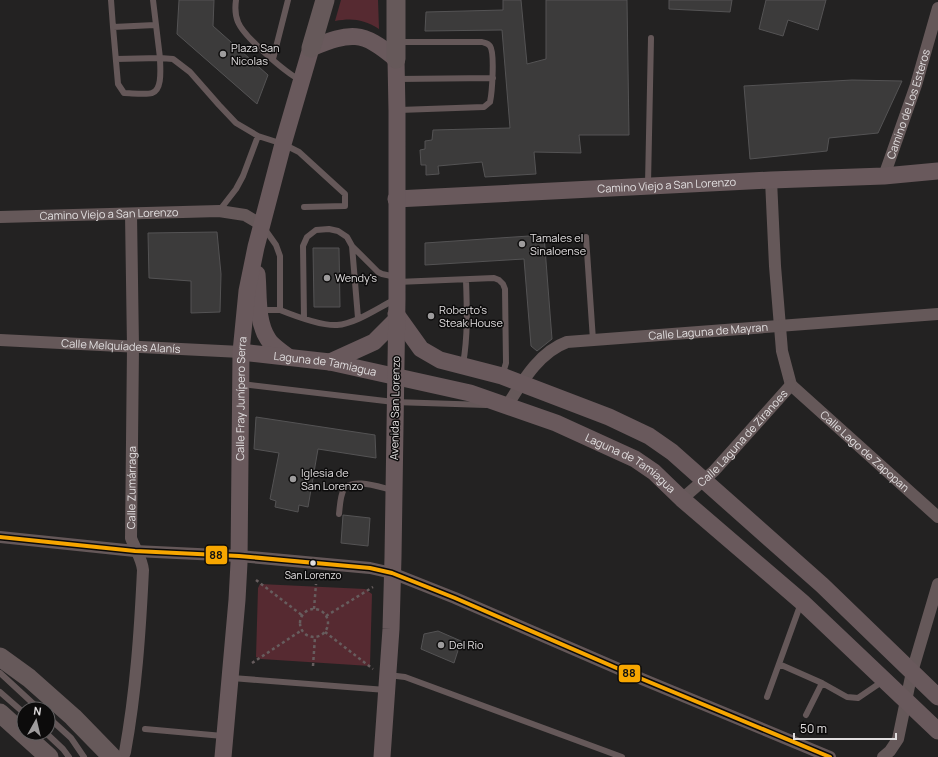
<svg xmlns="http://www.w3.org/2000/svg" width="938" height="757" font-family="Manrope,sans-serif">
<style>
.green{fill:#562a31}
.building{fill:#3c3b3b;stroke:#545354}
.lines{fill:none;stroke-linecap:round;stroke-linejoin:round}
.path{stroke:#675d5e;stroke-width:2.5;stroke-dasharray:3 3;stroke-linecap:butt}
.lane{stroke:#655859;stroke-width:6}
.street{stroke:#655859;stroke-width:12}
.secondary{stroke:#69595c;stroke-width:17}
.primary{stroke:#66595a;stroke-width:19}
.bus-1-casing{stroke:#0c0b0b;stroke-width:7}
.bus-1{stroke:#f7a600;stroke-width:4}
.poi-dot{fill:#9e9c9d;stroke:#0c0b0b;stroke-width:1.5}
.bus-dot{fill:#e1dedf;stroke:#0c0b0b;stroke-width:1.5}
.labels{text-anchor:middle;stroke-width:3;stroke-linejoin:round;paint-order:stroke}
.bus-label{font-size:10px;fill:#e1dedf;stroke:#0c0b0b}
.poi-label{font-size:11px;fill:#e1dedf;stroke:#0c0b0b;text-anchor:start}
.street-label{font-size:11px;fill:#e1dedf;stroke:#0c0b0b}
.line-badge{stroke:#0c0b0b;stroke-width:1.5}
.pale-badge-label{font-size:11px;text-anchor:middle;font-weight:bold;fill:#111}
</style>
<rect width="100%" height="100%" fill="#232222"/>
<path class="green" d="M341,0h37l1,29c-16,-10 -27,-11 -44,-8z
M260,584l105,5 7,5 -2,72 -109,-7 -5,-2 2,-69z"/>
<path class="building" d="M179,0h35l-1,26 55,49 -11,29 -80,-70z
M503,0h18l6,64 19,-5v-59h81l2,135h-50l2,18 -47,-1 2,22 -51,3 -3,-15 -44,4 1,8 -13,1v-10h-5l-1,-15 5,-1v-8l7,-1 1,-10 77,-2 -8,-98 -77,1 1,-19 77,-2z
M669,0h63l-2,12 -61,-3z
M766,0h60l-8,30 -30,-10 -5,16 -24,-7z
M852,80l50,1 -24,52 -49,5 -2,13 -77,8 -6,-73z
M217,232l4,42 -1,38 -29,1v-32l-42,-3 -1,-45z
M544,235l8,104 -15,12 -6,-5 -7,-87 -99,6v-22z
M313,248h26l1,59h-26z
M256,417l119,18 1,23 -58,-9 -10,58 -9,-2 -1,7 -23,-5 1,-6 -6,-2 9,-46 -25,-4z
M343,515l27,3 -2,28 -27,-3z
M438,631l23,10 -7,22 -33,-14 3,-15z"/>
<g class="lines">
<path class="path" d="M256,580l47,36
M314,609l2,-25
M300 623a14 14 0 1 1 28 0a14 14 0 1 1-28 0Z
M326,616l47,-29
M325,632l48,37
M252,663l50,-33
M313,666l2,-29"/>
<path class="lane" d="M111,0l2,27 42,-2
M153,0l7,58 13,1 17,13 29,33 17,18 22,13 25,8 16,8 46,42v12l-41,1
M236,0c-1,7 -1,15 2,22 6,15 47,50 62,58
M113,27l5,57 6,9c7,0 22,2 28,0 11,-3 8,-26 8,-35l-44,1
M399,42h83c3,1 6,1 8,4 5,7 2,47 0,56l-6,5 -85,3
M273,59l15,-59
M398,79l95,-1
M648,184l3,-146
M219,211l17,-22 7,-13 15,-40
M264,228l12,17 4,11v54c15,6 42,16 57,15 18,-1 41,-17 57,-25
M586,237l7,103
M352,246l6,72
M397,282l97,-4 5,2 4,4 2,5 1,74 -4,13
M260,310h20
M304,318l-1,-72 4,-9 9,-7 13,-1 9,2 9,6 5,9 26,26 4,2 14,3
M463,364c5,-28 4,-56 3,-84
M242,384l152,18 92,3
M339,514c1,-8 1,-18 5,-25 8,-12 38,-1 49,1
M779,664l43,19 25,14 11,1 25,-17
M0,673l39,36
M388,675l17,2 217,80
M232,678l154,12
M0,692l24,21
M767,697l34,-94
M806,715l16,-32
M48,717l23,21 13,19
M145,729l78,7
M46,733l17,16 6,8"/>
<g class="street">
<path id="s1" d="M884,176l32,-91 22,-77"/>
<path d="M771,180l4,86 7,85 9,34"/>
<path id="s2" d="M0,217l219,-6 26,4 17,10"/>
<path id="s3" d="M0,340l241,12"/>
<path id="s4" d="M791,385l147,132"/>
<path id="s5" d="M507,406c15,-24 32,-54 60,-64l371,-28"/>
<path id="s6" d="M682,499l32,-28 77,-86"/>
<path d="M0,537l135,14 104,5 131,12 22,5 63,25 187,81 188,78"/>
<path id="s7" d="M123,757l2,-5c11,-61 15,-120 18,-182 -1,-11 -8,-21 -12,-32l2,-191 -2,-133"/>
<path d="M883,757l7,-6 8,-12 14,-67 26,-88"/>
</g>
<g class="secondary">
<path id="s8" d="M396,199l375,-19 113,-4 54,-5"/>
<path d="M257,274c2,20 -1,47 11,65 4,7 13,12 19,17"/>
<path d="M396,314l25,35 19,11 62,16 107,41 40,19 23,16 150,133 116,112"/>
<path id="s9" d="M241,352l89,10 140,31 86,30 79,36 19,13 28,27 120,103 136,129"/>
<path d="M330,362l44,-20 22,-22"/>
<path id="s10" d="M223,757l14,-157 2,-37 2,-211 6,-61 9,-44 27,-103 28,-96c40,-16 51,-18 85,11l1,52v188l-4,258 -2,72 -9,128"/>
</g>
<path class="primary" d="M396,0v59
M311,48l14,-48
M0,657l29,21 44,39 39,40
M0,713l49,44"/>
<g class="bus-1-casing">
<path id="bus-1" d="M0,537l135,14 104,5 131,12 22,5 63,25 187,81 188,78"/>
</g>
<use href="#bus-1" class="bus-1"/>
</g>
<g class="poi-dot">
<circle cx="223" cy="54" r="4"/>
<circle cx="522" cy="244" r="4"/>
<circle cx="327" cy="278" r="4"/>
<circle cx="431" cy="316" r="4"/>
<circle cx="293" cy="479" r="4"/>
<circle cx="441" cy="645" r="4"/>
</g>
<circle class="bus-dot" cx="313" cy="563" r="3.5"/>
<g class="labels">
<g class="bus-label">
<text x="313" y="579">San Lorenzo</text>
</g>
<g class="poi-label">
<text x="231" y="52">Plaza San<tspan x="231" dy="13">Nicolas</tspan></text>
<text x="530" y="242">Tamales el<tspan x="530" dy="13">Sinaloense</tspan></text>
<text x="335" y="282">Wendy's</text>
<text x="439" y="314">Roberto's<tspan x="439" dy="13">Steak House</tspan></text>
<text x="301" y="477">Iglesia de<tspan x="301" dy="13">San Lorenzo</tspan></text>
<text x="449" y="649">Del Rio</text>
</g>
<g class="street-label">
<text dy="4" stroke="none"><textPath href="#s1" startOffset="76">Camino de Los Esteros</textPath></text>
<text dy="4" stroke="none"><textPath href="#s8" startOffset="271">Camino Viejo a San Lorenzo</textPath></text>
<text dy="4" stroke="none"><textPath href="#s2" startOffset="109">Camino Viejo a San Lorenzo</textPath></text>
<text dy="4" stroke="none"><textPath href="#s5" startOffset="231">Calle Laguna de Mayran</textPath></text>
<text dy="4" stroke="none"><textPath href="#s3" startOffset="121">Calle Melquíades Alanís</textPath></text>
<text dy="4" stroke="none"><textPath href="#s9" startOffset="85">Laguna de Tamiagua</textPath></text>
<text dy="4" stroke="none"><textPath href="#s10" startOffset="359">Calle Fray Junípero Serra</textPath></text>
<text transform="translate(395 408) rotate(-89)" y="4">Avenida San Lorenzo</text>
<text dy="4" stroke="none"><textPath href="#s6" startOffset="86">Calle Laguna de Ziranoes</textPath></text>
<text dy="4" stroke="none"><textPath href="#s4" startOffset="99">Calle Lago de Zapopan</textPath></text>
<text dy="4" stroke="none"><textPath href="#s9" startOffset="409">Laguna de Tamiagua</textPath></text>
<text dy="4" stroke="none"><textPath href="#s7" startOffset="273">Calle Zumárraga</textPath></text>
</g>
</g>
<g class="line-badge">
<rect x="205" y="545" width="23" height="20" rx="4" fill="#f7a600"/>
<rect x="618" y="664" width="23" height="19" rx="4" fill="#f7a600"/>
</g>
<g class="pale-badge-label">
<text x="216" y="559">88</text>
<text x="629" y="677">88</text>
</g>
<g transform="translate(36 721) rotate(8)"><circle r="19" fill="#0c0b0b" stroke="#615f60"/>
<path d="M0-3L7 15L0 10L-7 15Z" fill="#9e9c9d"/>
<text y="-6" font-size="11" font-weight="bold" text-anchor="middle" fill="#e1dedf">N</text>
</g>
<path d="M794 733v6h102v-6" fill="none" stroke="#e1dedf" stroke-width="2"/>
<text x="800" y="733" font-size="12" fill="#e1dedf" stroke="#0c0b0b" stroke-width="3" paint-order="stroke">50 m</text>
</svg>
